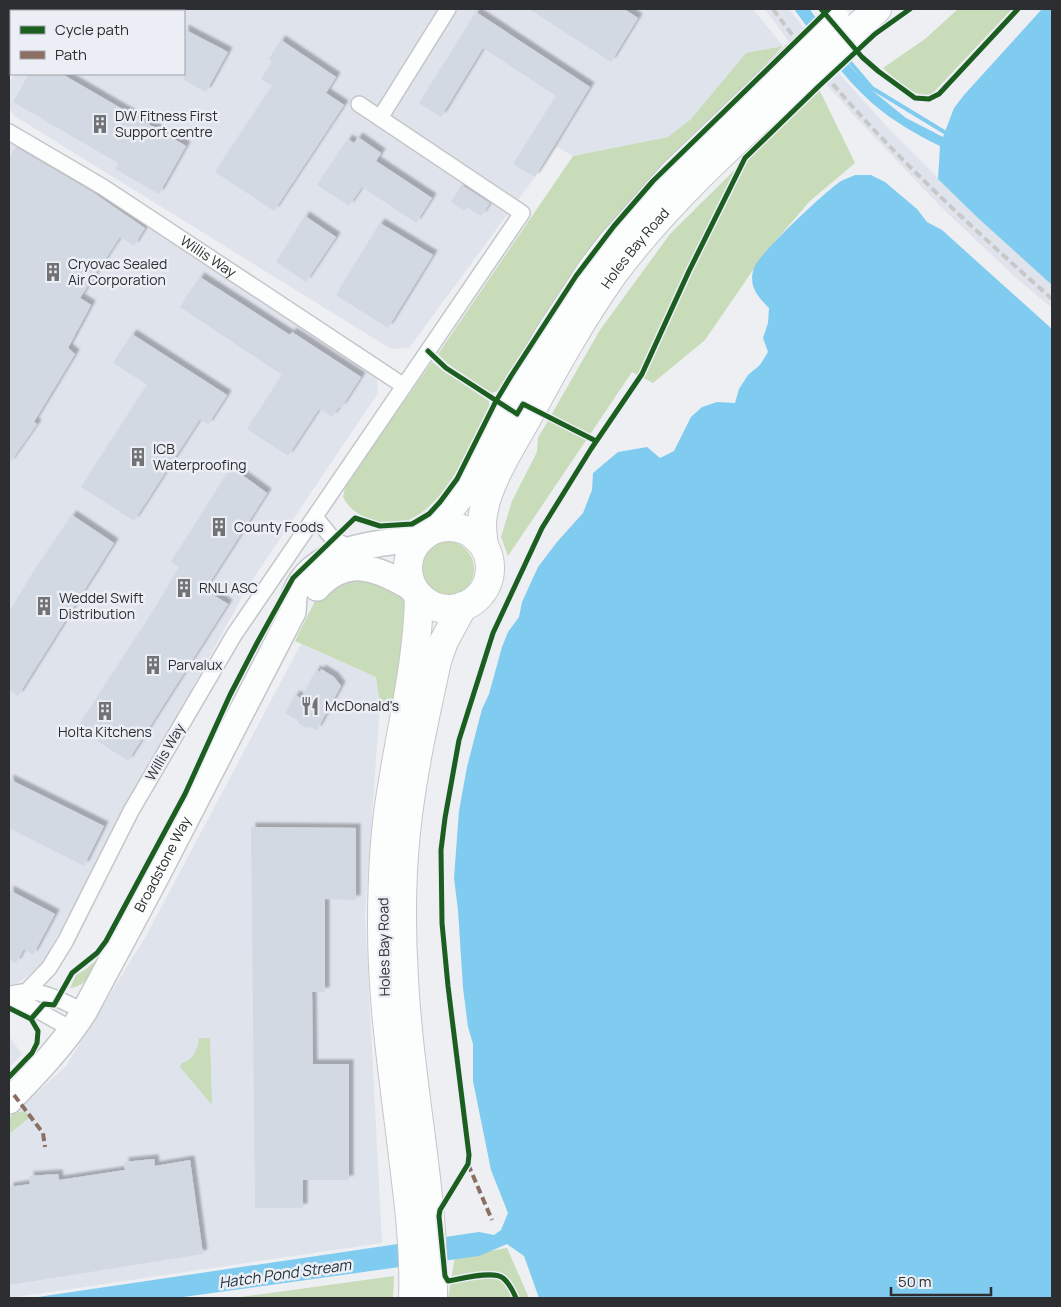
<svg xmlns="http://www.w3.org/2000/svg" width="1061" height="1307" font-family="Manrope,sans-serif">
<style>
.built{fill:#dfe3ec}
.green{fill:#c8dcb9}
.water{fill:#80cbf0}
.lines{fill:none;stroke-linecap:round;stroke-linejoin:round}
.stream{stroke:#80cbf0;stroke-width:4}
.building{fill:#d3d9e3;filter:url(#shadow)}
.street-casing{stroke:#c4c6c9;stroke-width:18}
.secondary-casing{stroke:#c4c6c9;stroke-width:24}
.primary-casing{stroke:#c4c6c9;stroke-width:28}
.highway-casing{stroke:#c4c6c9;stroke-width:30}
.street{stroke:#fcfdfd;stroke-width:15}
.secondary{stroke:#fcfdfd;stroke-width:21}
.primary{stroke:#fcfdfd;stroke-width:25}
.highway{stroke:#fcfdfd;stroke-width:28}
.rail{stroke:#c8c8c8;stroke-width:4;stroke-dasharray:8 4;stroke-linecap:butt}
.highway-bridge-casing{stroke:#c4c6c9;stroke-width:30;stroke-linecap:butt}
.highway-bridge{stroke:#fcfdfd;stroke-width:28}
.quiet{stroke:#8d6e63;stroke-width:4;stroke-dasharray:8 4;stroke-linecap:butt}
.cycleway-casing{stroke:#ebeef5;stroke-width:8}
.cycleway{stroke:#1b5e20;stroke-width:5}
.labels{text-anchor:middle;stroke-width:5;stroke-linejoin:round;paint-order:stroke}
.poi-label{font-size:14px;fill:#2d2e31;stroke:#ebeef5;text-anchor:start}
.street-label{font-size:14px;fill:#2d2e31;stroke:#ebeef5}
.water-label{font-size:15px;font-style:italic;fill:#1a2c36;stroke:#ebeef5}
</style>
<defs>
<filter id="shadow"><feDropShadow dx="4.5" dy="-4.5" stdDeviation="1" flood-color="#0004"/></filter>
</defs>
<rect width="100%" height="100%" fill="#edeff3"/>
<path class="built" d="M56,9h697l30,37 -37,7 -55,66 -23,18 -95,19 -16,-9 -148,201 -18,1 -378,-234 -4,-9v-24l5,-8h170v-63h-130z
M765,9h24l53,68 49,54 87,87 74,66v24l-36,-30 -74,-70 -85,-89 -68,-77z
M9,136l368,240 1,17 -131,195 -205,376 -21,17 -12,5z
M301,644l75,33 4,27 -15,211 17,328 -373,55v-180l57,-52 81,-132z
M9,1036l13,18 -13,14z"/>
<path class="green" d="M958,9h54l-80,85c-20,5 -35,-14 -49,-26l42,-29z
M783,46l-32,34 -98,95 -56,67 -99,149 -7,2 -43,-29 -10,-10 135,-198 95,-19 23,-18 55,-66z
M818,87l37,76 -45,38 -46,53 -59,86 -52,43 -21,-11 -124,184 -7,-19 11,-36 25,-49 1,-14 62,-108 70,-96z
M432,362l13,10 44,29v5c-19,40 -54,133 -113,115 -15,-5 -25,-9 -33,-24l3,-13z
M418 569a28 28 0 1 1 56 0a28 28 0 1 1-56 0Z
M355,573l45,19 6,12 -9,115 -17,-15 -4,-27 -81,-36 21,-42z
M101,956c-8,14 -13,30 -31,32l6,-13 10,-6z
M199,1038h11l2,67 -32,-38 2,-4c11,-2 16,-14 17,-25z
M25,1111l5,6 -21,17v-16l5,-5z
M507,1248l22,50h-81l7,-41z
M394,1276l-1,22h-160z"/>
<path class="water" d="M794,9h13l10,21 57,62 32,26 37,19 11,-29 10,-13 78,-86h10v276l-74,-67 -40,-39 2,-33c-25,-12 -47,-25 -68,-43 -30,-27 -55,-62 -78,-94z
M855,175h16l14,7 32,27 10,13 15,8 110,99v969h-513l-15,-42 -17,-12 -28,12 -303,42h-145l448,-66 15,3 7,-5 7,-17 -17,-43 -18,-89v-37l-5,-17 -5,-39 -5,-78 -4,-32 5,-67 8,-44 15,-58 7,-15 13,-47 6,-15 11,-15 3,-15 16,-35 19,-25 26,-29 9,-23 1,-17 25,-21 29,-5 13,11 14,-7 17,-34 11,-10 15,-5 18,1 4,-14 9,-14 12,-10 8,-13 -5,-14 5,-15 1,-15c-12,-12 -21,-23 -15,-40 6,-16 72,-77 87,-87 4,-2 10,-4 14,-6z"/>
<g class="lines">
<path class="stream" d="M807,9l10,14
M843,54l29,34 74,45"/>
</g>
<path class="building" d="M529,9h95l14,9 -27,44z
M476,12l114,75 -55,90 -22,-13 43,-68 -73,-48 -42,69 -22,-14z
M184,29l44,23 -22,40 -22,-12z
M281,40l55,37 -10,16 18,12 -70,106 -59,-39 57,-86 -11,-7 11,-17 -3,-3z
M29,74h33l124,72 -27,48 -44,-25 3,-6 -105,-61z
M358,137l23,16 -5,8 56,37 -16,25 -54,-36 -13,19 -32,-21 31,-46 6,4z
M16,147l75,44 54,37 -11,18 -14,-9 -40,61 11,7 -23,43 7,6 -41,68 3,2 -28,40v-306z
M462,185l28,18 -9,13 -14,-9 -2,4 -14,-9z
M305,216l31,21 -30,45 -30,-20z
M380,223l53,32 -45,73 -52,-33z
M200,277l90,58 2,-3 69,45 -20,31 -2,-1 -7,10 -13,-8 -31,47 -41,-27 35,-54 -102,-68z
M132,334l95,61 -19,30 -8,-6 -66,102 -53,-34 66,-102 -34,-22z
M231,467l36,26 -62,97 23,14 -100,157 -51,-33 80,-123 22,-38 -8,-5z
M72,515l42,28 -96,153 -9,-6v-78l23,-38z
M321,669l13,8 7,9 -24,44 -8,-3 -1,2 -10,-6v-2l-13,-8 10,-18 6,3 15,-28 4,2z
M9,779l95,47 -20,40 -75,-38z
M251,827l105,1v72l-31,-1v93h-13l1,72h36v116h-46v28h-48z
M9,890l46,24 -22,41 -9,-6 -8,14 -7,-4z
M154,1159l1,7 35,-6 13,94 -194,31v-98l21,-3 -1,-8 29,-2 1,6 66,-10 -1,-8z"/>
<g class="lines">
<g class="street-casing">
<g id="street">
<path d="M359,104l163,109 -118,173"/>
<path d="M380,118l68,-109"/>
<path id="s1" d="M9,132l94,55 301,199 -170,249 -103,176 -66,131 -16,26 -23,24"/>
<path d="M315,517l18,22 19,10"/>
<path d="M9,995c26,-10 53,5 75,17"/>
<path d="M9,1001l19,4 45,25"/>
</g>
</g>
<g class="secondary-casing">
<path id="secondary" d="M41,11l2,-2
M9,59l2,-5"/>
</g>
<g class="primary-casing">
<g id="primary">
<path d="M317,588c31,-34 63,-19 96,1"/>
<path id="s2" d="M9,1101c27,-28 54,-56 75,-89l70,-131 139,-269c1,-6 0,-14 2,-19 18,-46 83,-50 124,-54"/>
</g>
</g>
<g class="highway-casing">
<g id="highway">
<path d="M849,35l28,-26"/>
<circle cx="449" cy="568" r="41"/>
<path d="M433,530l32,-40 52,-100 31,-54 44,-67 20,-26 61,-69 121,-116"/>
<path id="s3" d="M484,546c-1,-7 -2,-15 -2,-22 1,-36 31,-80 48,-111 26,-48 52,-95 84,-140 55,-74 126,-136 193,-198"/>
<path d="M413,1298c2,-50 -5,-100 -11,-150 -9,-74 -20,-147 -20,-222 0,-46 2,-94 10,-139 10,-64 26,-126 27,-191"/>
<path d="M433,1298c2,-107 -24,-212 -29,-319 -3,-49 -3,-99 2,-147 6,-58 19,-115 31,-171l7,-20 19,-35"/>
</g>
</g>
<use href="#street" class="street"/>
<use href="#secondary" class="secondary"/>
<use href="#primary" class="primary"/>
<use href="#highway" class="highway"/>
<path class="rail" d="M773,9c79,109 179,201 279,290"/>
<g class="highway-bridge-casing">
<path id="highway-bridge" d="M794,58l41,-39
M807,75l42,-40"/>
</g>
<use href="#highway-bridge" class="highway-bridge"/>
<path class="quiet" d="M14,1095l29,38 2,14
M468,1164l24,56"/>
<g class="cycleway-casing">
<path id="cycleway" d="M821,9l41,48 16,14 37,27 14,1 10,-5 79,-85
M428,351l18,17 68,44 3,2 6,-10 73,37
M9,1008l22,11 7,12 -1,12 -5,10 -23,24
M31,1019l13,-15 10,1 18,-32 25,-20 9,-12 79,-147 45,-99 27,-52 36,-65 62,-60 25,8 32,-2 17,-10 11,-12 17,-23 39,-78 15,-25 65,-100 38,-50 39,-45 176,-172
M516,1298c-3,-7 -7,-15 -13,-20 -9,-8 -43,1 -55,3l-3,-5 -6,-60 1,-6 28,-46 1,-9 -21,-169 -6,-63 -1,-73 4,-32 14,-78 34,-107 49,-105 49,-79 51,-75 47,-103 56,-113 73,-71 57,-53 35,-25"/>
</g>
<use href="#cycleway" class="cycleway"/>
</g>
<defs>
<g id="building-bare" transform="scale(1.5)"><path d="M-4-6H4V6H1V3H-1V6H-4ZM-2.5-4.3h1.7v1.8h-1.7ZM.8-4.3h1.7v1.8H.8ZM-2.5-1h1.7V.8h-1.7ZM.8-1h1.7V.8H.8Z" fill="#707275" stroke="#ebeef5" stroke-width="2.5" paint-order="stroke"/></g>
<g id="restaurant-bare" transform="scale(1.5)"><path d="M-5-6h1v4h1v-4h1v4h1v-4h1v5L-1.5 .5V6h-2V.5L-5-1ZM5-6V6H3V1.5H1.5Q1.5-4 5-6Z" fill="#707275" stroke="#ebeef5" stroke-width="2.5" paint-order="stroke"/></g>
</defs>
<g fill-rule="evenodd">
<use href="#building-bare" x="100" y="124"/>
<use href="#building-bare" x="53" y="272"/>
<use href="#building-bare" x="138" y="457"/>
<use href="#building-bare" x="219" y="527"/>
<use href="#building-bare" x="184" y="588"/>
<use href="#building-bare" x="44" y="606"/>
<use href="#building-bare" x="153" y="665"/>
<use href="#restaurant-bare" x="310" y="706"/>
<use href="#building-bare" x="105" y="711"/>
</g>
<g class="labels">
<g class="poi-label">
<text x="115" y="121">DW Fitness First<tspan x="115" dy="16">Support centre</tspan></text>
<text x="68" y="269">Cryovac Sealed<tspan x="68" dy="16">Air Corporation</tspan></text>
<text x="153" y="454">ICB<tspan x="153" dy="16">Waterproofing</tspan></text>
<text x="234" y="532">County Foods</text>
<text x="199" y="593">RNLI ASC</text>
<text x="59" y="603">Weddel Swift<tspan x="59" dy="16">Distribution</tspan></text>
<text x="168" y="670">Parvalux</text>
<text x="325" y="711">McDonald's</text>
<text x="105" y="737" text-anchor="middle">Holta Kitchens</text>
</g>
<g class="street-label">
<text dy="5" stroke="none"><textPath href="#s3" startOffset="340">Holes Bay Road</textPath></text>
<text dy="5" stroke="none"><textPath href="#s1" startOffset="235">Willis Way</textPath></text>
<text transform="translate(165 752) rotate(-60)" y="5">Willis Way</text>
<text dy="5" stroke="none"><textPath href="#s2" startOffset="284">Broadstone Way</textPath></text>
<text transform="translate(384 947) rotate(-91)" y="5">Holes Bay Road</text>
</g>
<g class="water-label">
<text transform="translate(285 1274) rotate(-8)" y="5">Hatch Pond Stream</text>
</g>
</g>
<rect width="1061" height="1307" fill="none" stroke="#2d2e31" stroke-width="20"/>
<rect x="10" y="10" width="175" height="65" fill="#ebeef5" stroke="#9fa1a7"/>
<rect x="20" y="26" width="25" height="8" fill="#1b5e20" stroke="#9fa1a7"/>
<text x="55" y="35" font-size="15" fill="#2d2e31">Cycle path</text>
<rect x="20" y="51" width="25" height="8" fill="#8d6e63" stroke="#9fa1a7"/>
<text x="55" y="60" font-size="15" fill="#2d2e31">Path</text>
<path d="M891 1287v8h100v-8" fill="none" stroke="#2d2e31" stroke-width="2.5"/>
<text x="898" y="1287" font-size="15" fill="#2d2e31" stroke="#ebeef5" stroke-width="4" paint-order="stroke">50 m</text>
</svg>
